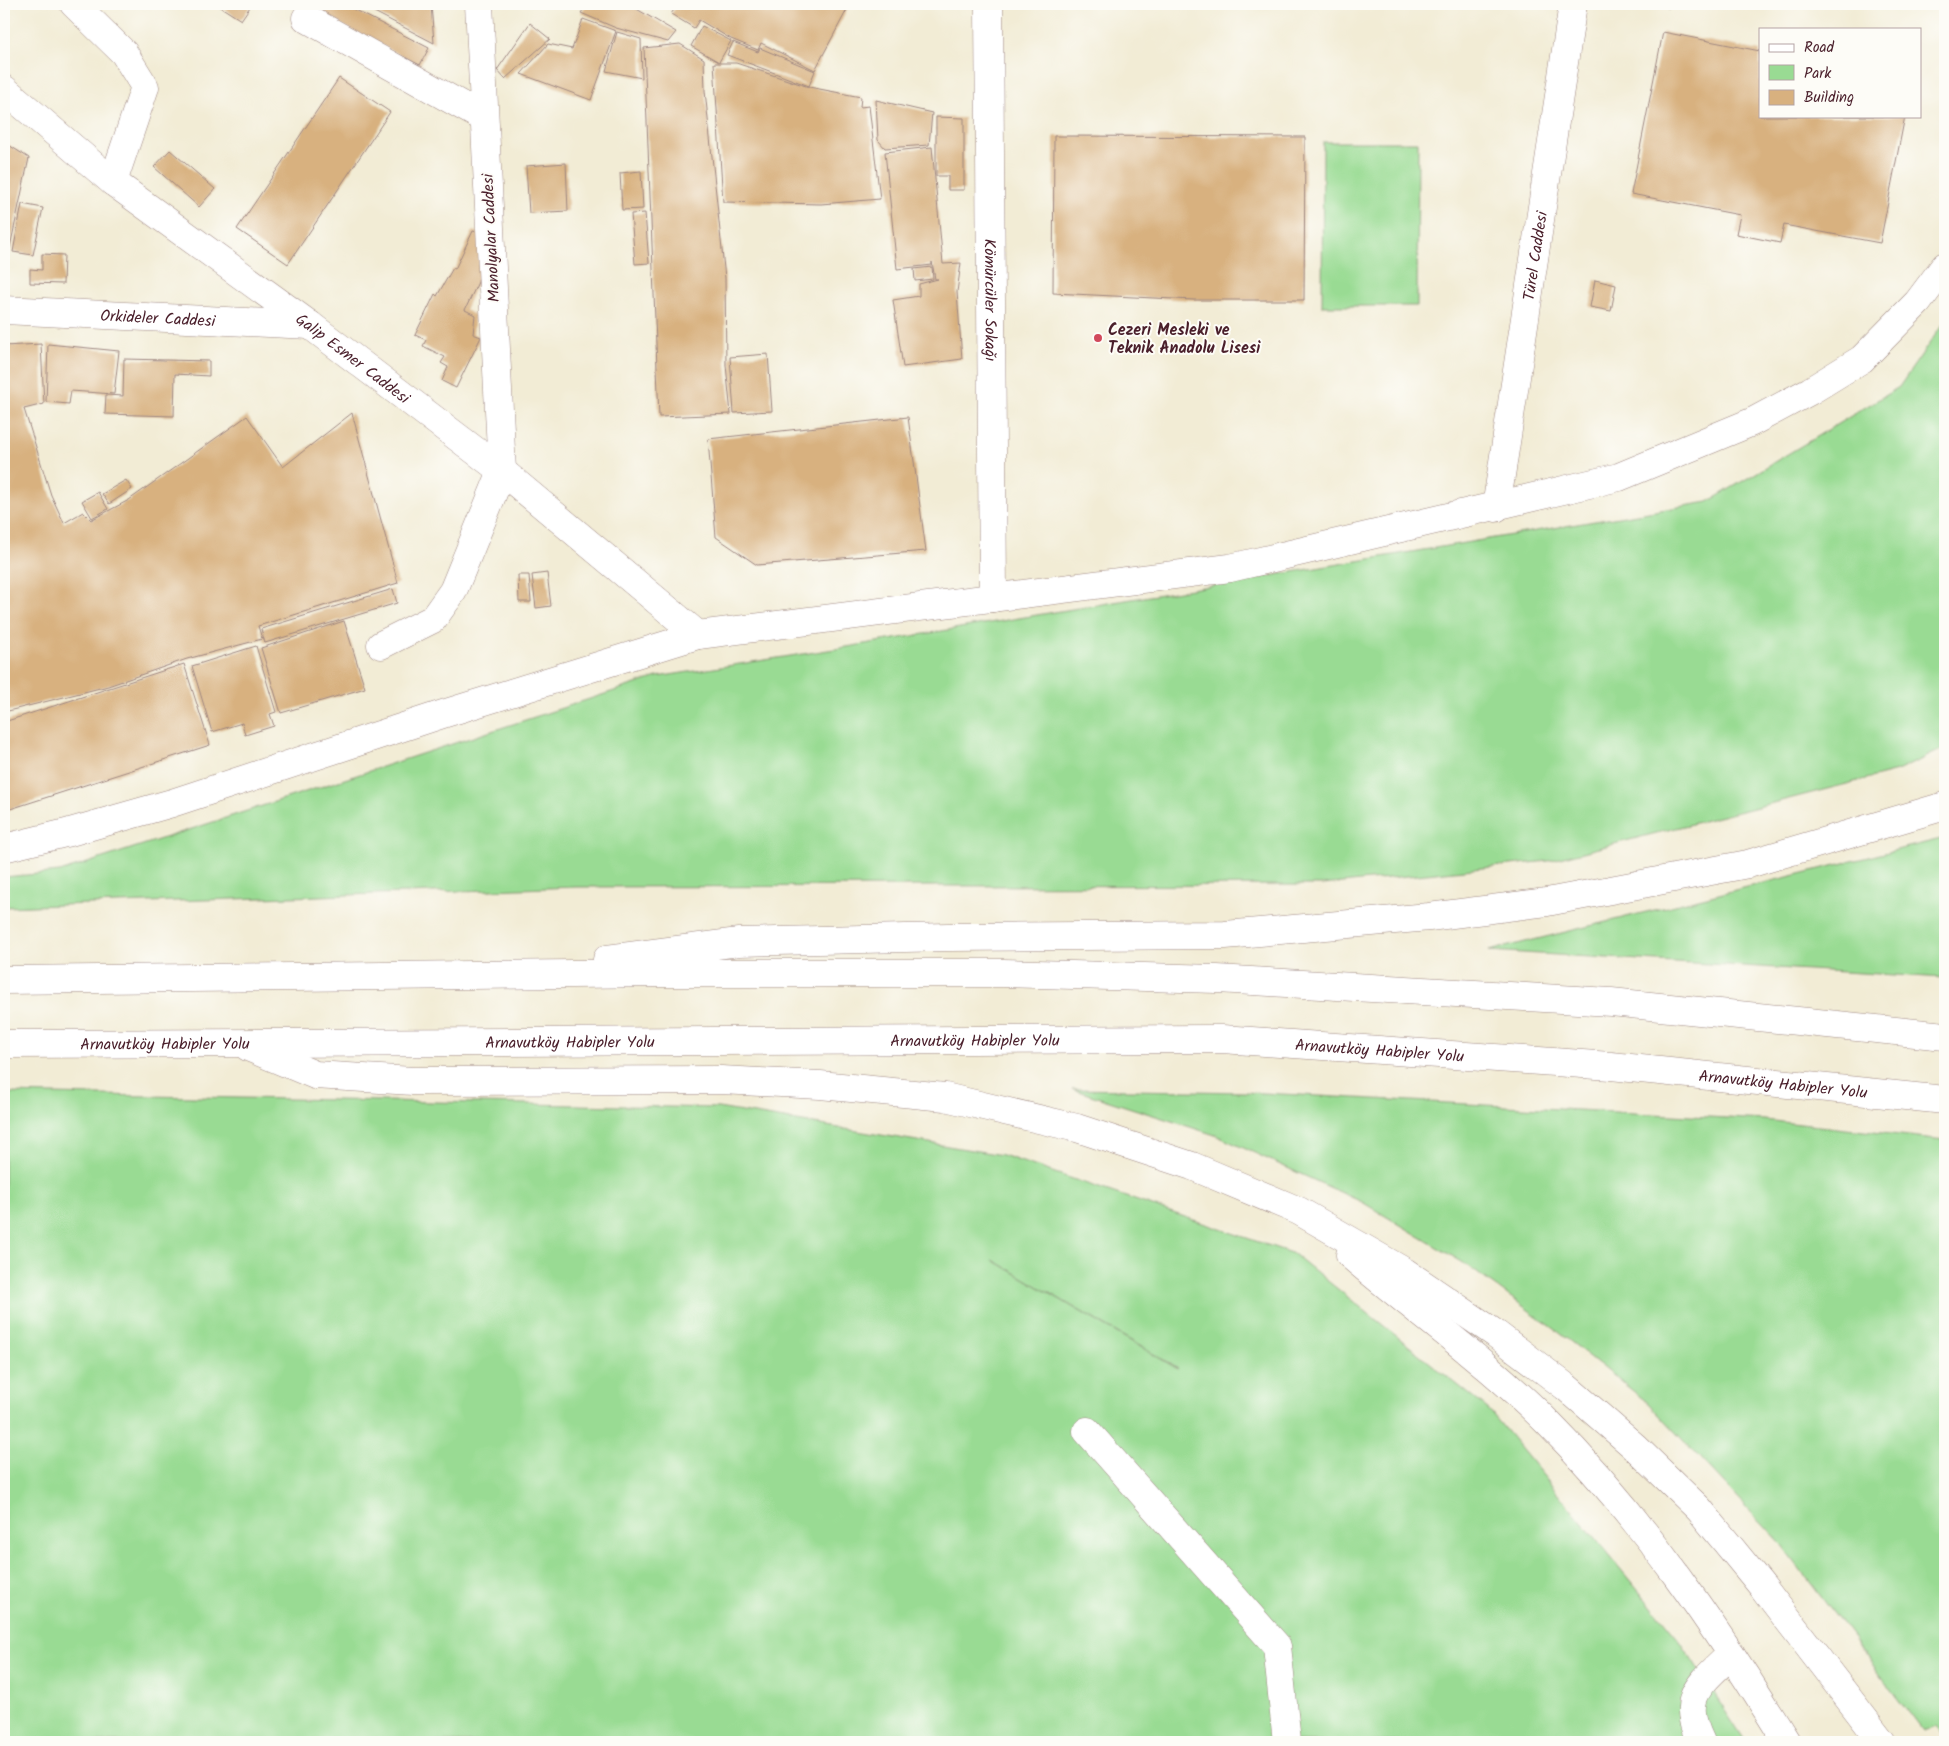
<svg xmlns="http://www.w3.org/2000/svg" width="1949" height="1746" font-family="Kalam,sans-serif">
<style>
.green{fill:#99db93;stroke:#727d5f;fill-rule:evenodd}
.building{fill:#d8b17f}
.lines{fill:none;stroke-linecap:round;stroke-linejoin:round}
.minor-casing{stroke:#9e8680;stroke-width:29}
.highway-casing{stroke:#9e8680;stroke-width:29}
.minor{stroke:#fff;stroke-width:28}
.highway{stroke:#fff;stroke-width:28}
.poi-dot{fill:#d1495b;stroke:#fdfcf7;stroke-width:2}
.labels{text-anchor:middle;stroke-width:4;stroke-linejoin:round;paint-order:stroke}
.street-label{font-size:16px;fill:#4a1f2b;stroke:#fdfcf7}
.poi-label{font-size:16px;font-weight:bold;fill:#4a1f2b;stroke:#fdfcf7;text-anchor:start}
</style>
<rect width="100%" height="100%" fill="#fdfcf7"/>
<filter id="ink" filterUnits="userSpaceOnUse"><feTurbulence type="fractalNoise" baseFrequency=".02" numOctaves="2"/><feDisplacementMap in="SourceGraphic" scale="10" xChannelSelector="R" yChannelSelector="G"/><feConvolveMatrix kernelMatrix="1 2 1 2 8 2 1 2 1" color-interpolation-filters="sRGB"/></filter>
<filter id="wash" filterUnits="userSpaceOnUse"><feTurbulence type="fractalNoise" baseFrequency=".0096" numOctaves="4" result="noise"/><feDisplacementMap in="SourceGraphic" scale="20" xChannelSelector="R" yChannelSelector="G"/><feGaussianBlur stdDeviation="1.12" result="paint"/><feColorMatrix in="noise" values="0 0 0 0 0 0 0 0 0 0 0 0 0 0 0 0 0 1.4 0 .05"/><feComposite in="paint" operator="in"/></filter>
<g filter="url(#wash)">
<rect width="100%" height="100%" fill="#f2ecd5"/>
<path class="green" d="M1323,142h95l-1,164h-95z
M1945,321v427l-48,23 -349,90 -225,24 -747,2 -572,20v-30l56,-5 597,-195 184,-29 867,-146 191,-115z
M1945,838v140l-456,-27z
M1072,1089l172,3 520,28 181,20v599l-10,-13 -12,5 -142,-187 -134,-142 -91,-72 -94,-68 -100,-60 -147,-67z
M4,1093l714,15 284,47 292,99 195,156 191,231 66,101h-1742zM993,1260l176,103 9,6z"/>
<g id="blocks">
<path class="building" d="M216,4h36l-11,16z
M301,4h42l86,44 -9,17z
M359,4h72l3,39z
M587,4h41l48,28 -8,10 -52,-14 -35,-15z
M678,4h172l-35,66 -54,-27 -3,7 -27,-11 -32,-19 -5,8 -23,-14z
M1647,4h22v4z
M583,19l33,12 -25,69 -70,-26 27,-30 24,5z
M530,23l20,16 -45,40 -8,-9z
M702,26l29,15 -12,21 -28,-16z
M617,32l24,7 1,39 -36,-7z
M1663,32l97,19v65h145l-25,127 -96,-18 -4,18 -44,-9 4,-19 -109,-21z
M733,42l25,10 2,-4 55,23 -6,15 -82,-31z
M680,44l24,15 1,32 20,187 1,87 5,49 -72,3 -15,-369z
M714,63h22l73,24 52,10 -1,10 9,-1 11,93 -59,5 -98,-2z
M339,78l51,34 -102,152 -51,-35z
M876,100l56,13 -3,32 -44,3 -7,-8z
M936,117l28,1v72h-16v-14h-12z
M1054,136l251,1 -1,163h-110l-141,-7z
M4,142l25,16 -20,94 -5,-1z
M932,147l11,117 18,-1 -4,29 5,67 -59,8 -10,-67 26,-4v-12l19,-5h-3l-3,-17v3l-35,4 -12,-117z
M170,150l45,39 -16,18 -45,-40z
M566,163l2,48 -39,2 -3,-47z
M641,171l2,38 -21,1 -2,-37z
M22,204l21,4 -10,47 -20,-3z
M645,213l4,50 -14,1 -4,-50z
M473,231l11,3 -6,48 -13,28 10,5 -2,19 8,3 -25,51 -14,-7 6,-14 -7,-4 4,-6 -22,-11 3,-6 -11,-5 20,-41 2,2 16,-28 2,1z
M42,254l22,1 -1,29 -33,-1v-14l12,1z
M932,267l1,12 -18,2 -1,-12z
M1595,280l21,5 -5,26 -21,-4z
M41,344l3,60 -20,5 27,86 13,28 19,-11 8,8 38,-20 118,-84 36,51 69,-54 46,170 -140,43 4,13 -75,20 -79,27 -104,26v-366z
M48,344l71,7 -5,43 -43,-3 -2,13 -23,-2z
M768,354l4,57 -38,2 -4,-56z
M124,359l85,2v15l-34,-2 -1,42 -69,-2 1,-19 17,1z
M908,417l18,134 -169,14 -41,-28 -8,-98z
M126,480l6,9 -23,15 -7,-10z
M98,492l10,17 -16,9 -10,-17z
M547,573l4,33 -15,2 -4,-33z
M518,575h11l2,27h-12z
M393,589l4,14 -132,40 -4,-14z
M344,621l21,67 -84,25 -20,-65z
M256,646l20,66 -6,2 4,12 -29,9 -3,-12 -30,9 -20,-66z
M184,664l26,81 -206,66v-89z"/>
</g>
</g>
<g filter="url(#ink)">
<use href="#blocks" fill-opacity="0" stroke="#9e8680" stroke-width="1"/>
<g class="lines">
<g class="minor-casing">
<g id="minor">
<path d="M74,4l50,49 21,34 -32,95"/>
<path id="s1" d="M989,4l4,594"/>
<path d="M306,18l178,100"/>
<path id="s2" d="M4,89l109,93 197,143 192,146 196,164"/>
<path id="s3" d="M4,310l306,15"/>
<path id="s4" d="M1496,508l77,-504"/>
<path d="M381,645l52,-26 20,-28 49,-120 -23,-467"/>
<path d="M4,848l66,-16 102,-29 274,-90 252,-78 532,-67 389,-91 133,-55 58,-31 52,-32 56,-57 27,-36"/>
<path d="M1087,1431l190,215 10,96"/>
<path d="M1701,1742c-23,-46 0,-58 30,-88"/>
</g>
</g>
<g class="highway-casing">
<g id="highway">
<path d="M607,959l132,-17 209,-5 277,-2 204,-18 118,-15 201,-38 197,-58"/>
<path d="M4,980l662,-7h337l214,6 394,23 334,34"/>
<path id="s5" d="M4,1044l1218,-5 389,27 334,34"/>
<path d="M248,1047l67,28 98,6 308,-1 99,5 125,12 132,31 115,38 107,45 106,61 91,62 70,53 69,60 64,62 63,77 120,156"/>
<path d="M1350,1255c65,56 137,106 198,168 94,94 169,206 239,319"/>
</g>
</g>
<use href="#minor" class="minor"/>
<use href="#highway" class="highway"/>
</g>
</g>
<circle class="poi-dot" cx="1098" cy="338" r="5"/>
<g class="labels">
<g class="street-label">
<text transform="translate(490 238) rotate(-93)" y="6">Manolyalar Caddesi</text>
<text dy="6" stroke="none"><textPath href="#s4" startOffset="255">Türel Caddesi</textPath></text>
<text dy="6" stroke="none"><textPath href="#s1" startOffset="296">Kömürcüler Sokağı</textPath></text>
<text dy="6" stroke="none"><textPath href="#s3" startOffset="154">Orkideler Caddesi</textPath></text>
<text dy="6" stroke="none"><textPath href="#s2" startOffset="441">Galip Esmer Caddesi</textPath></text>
<text dy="6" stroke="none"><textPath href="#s5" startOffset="971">Arnavutköy Habipler Yolu</textPath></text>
<text dy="6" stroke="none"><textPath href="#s5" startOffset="566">Arnavutköy Habipler Yolu</textPath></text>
<text dy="6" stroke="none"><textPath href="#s5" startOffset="161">Arnavutköy Habipler Yolu</textPath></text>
<text dy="6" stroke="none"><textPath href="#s5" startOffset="1376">Arnavutköy Habipler Yolu</textPath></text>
<text dy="6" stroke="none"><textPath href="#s5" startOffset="1781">Arnavutköy Habipler Yolu</textPath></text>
</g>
<g class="poi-label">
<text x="1108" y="335">Cezeri Mesleki ve<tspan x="1108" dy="18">Teknik Anadolu Lisesi</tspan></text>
</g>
</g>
<rect width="1949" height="1746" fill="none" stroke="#fdfcf7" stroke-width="20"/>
<rect x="1759" y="28" width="162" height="90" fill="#fdfcf7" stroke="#b5a4a5"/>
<rect x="1769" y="44" width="25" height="8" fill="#ffffff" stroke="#b5a4a5"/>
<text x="1804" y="52" font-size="15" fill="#4a1f2b">Road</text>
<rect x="1769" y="65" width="25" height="15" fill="#99db93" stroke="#b5a4a5"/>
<text x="1804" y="78" font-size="15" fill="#4a1f2b">Park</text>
<rect x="1769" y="90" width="25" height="15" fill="#d8b17f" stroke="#b5a4a5"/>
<text x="1804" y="102" font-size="15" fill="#4a1f2b">Building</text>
</svg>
